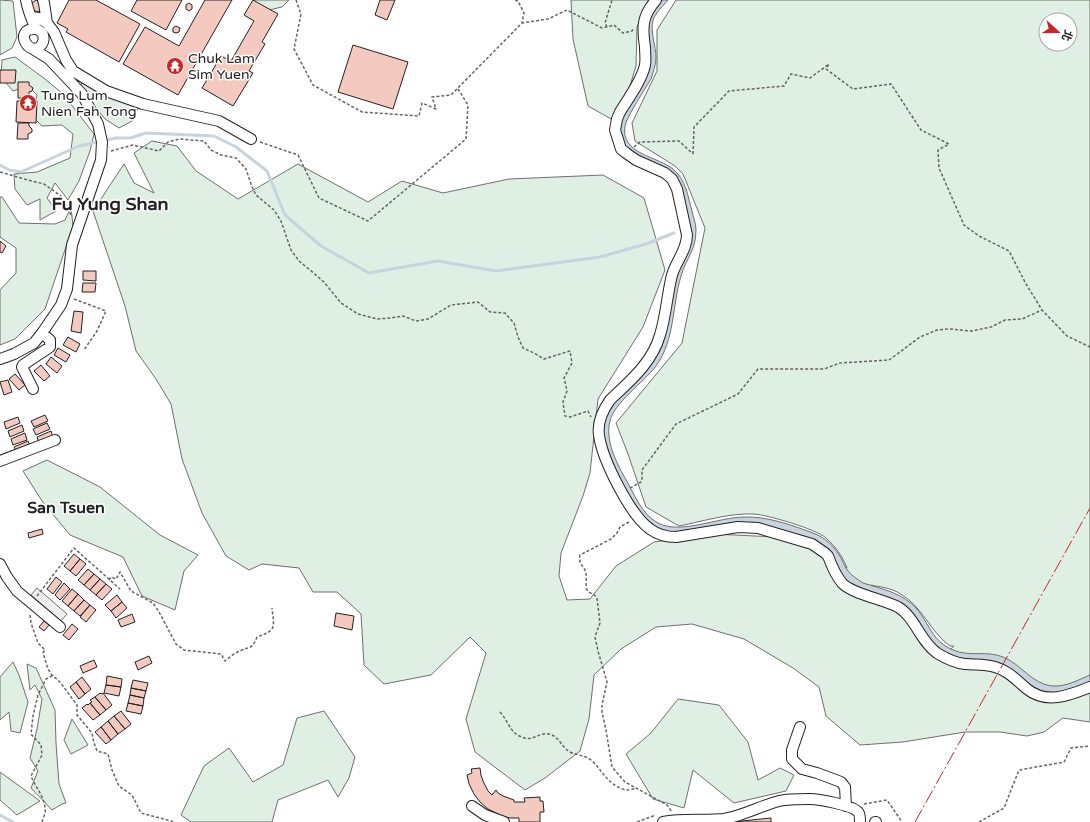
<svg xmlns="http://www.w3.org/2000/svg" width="1090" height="822" font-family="'Varela Round','Noto Sans TC',sans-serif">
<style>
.green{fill:#e0efe3;stroke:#6f6f6f;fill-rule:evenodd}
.parking{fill:#ededed;stroke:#6f6f6f}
.water{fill:#c7d3dd;stroke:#6f6f6f}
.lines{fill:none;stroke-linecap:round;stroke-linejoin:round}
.stream{stroke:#c7d3dd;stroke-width:3}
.building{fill:#f3c9c0;stroke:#222}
.minor-casing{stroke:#222;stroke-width:12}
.path{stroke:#646464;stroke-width:1.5;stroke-dasharray:3 2;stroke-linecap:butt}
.minor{stroke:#fff;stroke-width:10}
.power{stroke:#c62828;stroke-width:1;stroke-dasharray:14 3 2 3;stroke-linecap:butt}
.labels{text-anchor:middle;stroke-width:3;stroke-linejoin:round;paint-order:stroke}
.poi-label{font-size:14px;fill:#222;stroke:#fff;text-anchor:start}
.quarter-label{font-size:16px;font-weight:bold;fill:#222;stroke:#fff}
.district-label{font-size:18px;font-weight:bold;fill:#222;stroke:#fff}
</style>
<rect width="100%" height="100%" fill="#fff"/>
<path class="green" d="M0,0l13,1 4,36 -5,11 -12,7z
M254,0h35l-7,7 -22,5z
M571,0h78l-4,7 -8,20 -1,39 -7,23 -16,31 -25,-14 -15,-67z
M676,0h414v722l-27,-4 -19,14 -17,4 -27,-4h-35l-62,10 -43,3 -34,-29 -7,-29 -26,-19 -49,-29 -52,-15 -36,3 -35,22 -27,26 -5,44 -9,32 -35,27 -20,12 -50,-38 -9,-33 20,-66 -16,-16 -39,38 -47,9 -20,-19 -3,-51 -24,-22h-24l-14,-24 -37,-4 -13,6 -23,-14 -24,-43 -20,-54 -11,-55 -15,-25 -20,-28 -11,-45 -32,-95 31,-47 10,19 20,10 -20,-40 18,-12 25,5 19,25 42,28 60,-35 70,38 34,-21 41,12 66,-14 94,-4 41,23 21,72 -22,57 -45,72 -8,74 -7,23 -22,57 -2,23 8,24 23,-1 26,-33 38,-24 59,-8 84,4 50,30c-4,-11 -12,-22 -21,-30 -10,-9 -58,-23 -72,-24 -25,-1 -50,7 -75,12l-33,-19 -18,-53 -12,-31 66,-80 23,-115 -22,-54 -8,-8 -40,-25 -3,-18 25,-52v-41zM1046,20h24v24h-24zM871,585c9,2 20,3 28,8 24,13 30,38 51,53h4l-9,8 -37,-42z
M15,57l30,22 18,15 31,40 -4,17 -11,30 -11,19 -13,-17 -8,15 9,13 -16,9v-21l-13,6 -12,-16 -1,-15 23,-2 33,-14 3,-24 -11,-9 -20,1 -10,-10 5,-21 -9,-9 -15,5 -12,-14 1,-17z
M82,82l56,26 -6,13 -13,7 -14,-9 -25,-31z
M0,197h2l17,26 36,1 10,-4 6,-13 2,19 -28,83 -30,30 -15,6v-55l16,-17v-25l-16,-11z
M47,460l53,27 60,48 38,20 -14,16 -9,39 -33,-14 -19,-39 -53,-22 -28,-34 -19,-30z
M13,662l6,13 9,27 -8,31 -9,-2 -2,-19 -9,8v-43z
M27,664l9,4 19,42 1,33 3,41 7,19 -4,1 -10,6 -21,-22 7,-17 -8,-13 7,-29 5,-30 -7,-14 -5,5z
M678,699l41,6 29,37 10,38 22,-12 14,7 -8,16 -52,12 -41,-33 -9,38 -31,-9 -27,-45 25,-21z
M324,711l31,46 -6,21 -11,19 -10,-17 -50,20 -6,22h-81l-10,-7 23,-49 25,-18 24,34 30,-17 14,-47z
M72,719l16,26 -17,9 -7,-14z
M0,772l40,29 -23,14 -17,-15z"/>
<path class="parking" d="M37,588l30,26 -6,7 -30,-26z"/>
<path class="water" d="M659,0h9c-5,6 -12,12 -15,20 -3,12 3,26 3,38 0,7 -3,14 -5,21 -7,12 -23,35 -26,47 -5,29 34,30 49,44 12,10 14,27 18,41 1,6 4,12 4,19 0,21 -10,28 -15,46 -9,30 -6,64 -25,90 -12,16 -42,37 -46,55 -5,19 6,41 15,57 9,15 16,36 33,45 22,12 61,-6 86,-6 22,-1 48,8 69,16 13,5 21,13 28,25 2,4 4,9 7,13 4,5 9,8 15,12 19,6 40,10 54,26 10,12 15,28 27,36 22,15 38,4 59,12 18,7 29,27 49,29 14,1 26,-6 38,-11v10l-41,10 -73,-32 -36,-11 -26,-32 -56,-30 -13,-10 -13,-24 -63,-28 -99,7 -22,-11 -24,-34 -22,-54 4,-24 41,-46 28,-90 11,-26 -7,-63 -55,-40 -6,-20 26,-52 2,-52z"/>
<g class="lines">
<path class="stream" d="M0,165l9,5 12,2 58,-26 37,-8h14l16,-5 68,3 22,11 31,24 18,44 36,31 48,27 69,-12 58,10 104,-14 46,-13 28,-11
M0,815l13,7"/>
</g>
<path class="building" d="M36,0l7,3v6l-6,3 -5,-3v-6z
M69,0h27l44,24 -21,38 -53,-30 2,-3 -11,-6z
M137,0h45l-16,30 -35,-19z
M205,0h27l-54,95 -55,-31 22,-37 34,19z
M253,0l25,14 -16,28 3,2 -16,27 4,2 -20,33 -31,-18 19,-32 10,5 23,-40 -10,-6z
M380,0h15l-8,20 -12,-5z
M189,3l3,2v4l-3,2 -3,-2v-4z
M176,26l4,2 -1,4 -3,1 -3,-1v-4z
M353,45l55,17 -15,47 -55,-17z
M0,70h16l-1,13h-15z
M18,82h11v3l4,3 -1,3 -3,1v6h-11z
M17,101h20l-1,22 -20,-1z
M18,123h11v3l3,3v3l-4,2v5h-11z
M0,241l6,5 -4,7 -2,-1z
M83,271h13v10l-13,-1z
M83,283h13l-1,9h-13z
M74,311l9,1 -2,21 -10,-2z
M68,337l12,7 -4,8 -13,-7z
M58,348l12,7 -4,7 -12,-7z
M51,357l11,9 -5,7 -11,-9z
M41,365l9,11 -6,5 -10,-10z
M15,374l10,11 -6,5 -10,-11z
M8,380l4,12 -8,3 -4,-13z
M45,415l3,6 -14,6 -3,-6z
M18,417l2,6 -14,6 -2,-7z
M47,423l3,6 -14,6 -3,-6z
M22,425l2,6 -14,6 -2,-6z
M51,431l2,6 -14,6 -2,-6z
M25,433l2,7 -14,5 -2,-6z
M28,441l3,7 -14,5 -3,-6z
M42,529l1,5 -14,4 -1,-5z
M74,554l6,5 -10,12 -6,-5z
M80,559l6,5 -10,12 -6,-5z
M88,569l6,5 -10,11 -6,-5z
M94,574l6,5 -10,11 -6,-5z
M56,577l6,5 -9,12 -6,-5z
M100,579l6,5 -10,11 -6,-5z
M64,583l6,6 -10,11 -5,-5z
M106,584l6,5 -10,11 -6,-5z
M72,589l6,5 -10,12 -6,-5z
M78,594l6,6 -10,11 -6,-5z
M117,595l5,7 -11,9 -6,-6z
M84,600l6,5 -10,11 -6,-5z
M122,602l5,6 -11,10 -5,-7z
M90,605l6,5 -10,12 -6,-5z
M336,613l18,3 -2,14 -18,-4z
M132,614l3,8 -14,5 -3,-7z
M44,621l5,4 -5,6 -5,-4z
M72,624l6,5 -9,11 -6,-5z
M149,656l3,7 -14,7 -3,-8z
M94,660l3,7 -14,6 -3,-7z
M107,676l15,3 -1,8 -15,-2z
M82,677l9,12 -6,5 -9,-12z
M133,680l15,3 -2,8 -15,-3z
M76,682l9,12 -6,5 -9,-12z
M106,685l15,2 -2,9 -15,-3z
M131,688l15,3 -2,7 -14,-3z
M100,693l1,1 2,-1 9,12 -6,5 -11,-13z
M130,695l14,3 -1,8 -15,-3z
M95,697l11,13 -6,5 -10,-12 2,-1 -2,-2z
M90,703l10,12 -7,5 -11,-12 5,-4 1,1z
M128,703l15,3 -2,8 -15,-3z
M121,711l10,13 -6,5 -11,-13z
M114,716l11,13 -7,5 -10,-13z
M108,721l10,13 -7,6 -10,-13z
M101,727l10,13 -5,4 -11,-12z
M480,768l1,7 2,6 5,10 4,4 4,-5 2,3 5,3 11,4v2h11l-1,-4 16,-1v4h3l1,11h-4v10h-21v-4h-9l-8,-2 -14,-7 -8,-7 -6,-8 -5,-10 -2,-9 5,-2 -1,-4z
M771,818v4h-39z"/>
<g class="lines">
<g class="minor-casing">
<path id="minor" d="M26,0c1,6 7,26 11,29 2,2 5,2 6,6 1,3 1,6 -1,9 -11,17 -31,-16 -6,-15
M43,0l1,3 3,20
M656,0c-14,16 -14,27 -11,47 0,6 1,12 0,18 -3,15 -17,34 -25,47l-3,7 -2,11 6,19 5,4 10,7 29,13 7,6 5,10 10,46c0,15 -11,26 -15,40 -5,20 -6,41 -12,60 -8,28 -30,46 -50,65 -7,10 -13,22 -11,35 3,24 31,80 51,94 8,6 16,8 26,8l62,-10 20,1 54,16 13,9 3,3c3,8 9,21 14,27 10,11 41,16 56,24 17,10 22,34 39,46 8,5 18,10 28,11 10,1 20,0 30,3 14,4 21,13 32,22 20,16 43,6 63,-2
M32,17l7,1 8,5 7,9 12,28 7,11 33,20 37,13 76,17 32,18
M0,359l14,-5 20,-11 8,-10 19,-28 6,-16 5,-44 29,-85 1,-18 -4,-18 -16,-30 -33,-35 -16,-10
M33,389l-11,-22 1,-2 27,-18v-7l-8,-7
M0,461l55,-21
M0,564l7,13 10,14 43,36
M800,727l-8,23v9l10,10 15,4 24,9 4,5 1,19
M472,806l13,9 19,7
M663,822c20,-4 40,-1 61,-3 19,-3 36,-13 55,-18 8,-2 22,-2 31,-2 8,0 41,6 47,12 3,2 3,7 3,11
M875,822h1"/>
</g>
<path class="path" d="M296,0l5,14 -7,35 19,36 49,27 57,4 3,-13 14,6 -4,-12 19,-2 71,-72 26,-4 19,-9 35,18 12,-3 9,8 9,-2 1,-2
M515,0l3,1 6,12 -2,9
M607,27l-2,-4 7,-23
M260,142l38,13 21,43 49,23 98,-82 2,-34 -10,-16
M634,147l6,-5 39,-1 14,13
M111,151l22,-6 26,6 9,-9 11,-3 25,2 7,9 10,5 15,3 10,11 6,18 4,8 18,15 7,11 10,29 8,11 11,9 14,12 17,21 17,11 19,5 14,-1 12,-2 13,5 12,-2 23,-14 27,-3 12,10 15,1 9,10 4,14 5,11 11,5 10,6 26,-8 2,12 -8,15 3,13 -4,11 2,14 5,1 18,-6 3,6
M693,154l1,-27 35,-36 55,-5 7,-12 19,4 19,-14 -3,5 27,20 38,-5 30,46 28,14 -11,6 1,18 25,57 15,11 30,15 17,33 16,26 25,26 23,11
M0,172l28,8 16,4 17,12 10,19
M74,299l32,12 -9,20 -13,19
M630,488l11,-6 1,-2v-10l34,-46 62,-30 20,-25h66l16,-6 49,-3 31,-23 17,-7 12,-1 23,2 19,-4 14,-7 17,-1 20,-9
M629,522l-9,5 -3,6 -6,6 -31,16c-2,10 4,10 6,18 1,5 -1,12 1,17 3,4 8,4 10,8l3,25 -4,11 -1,3 3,14 9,31 -5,23v7l4,18 6,37 13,15 42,23 5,7
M109,580l2,-3 5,2 4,-7 11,19 22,12 6,9 17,32 8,6 37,4 4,7c5,-4 10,-8 15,-10 10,-5 12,-1 17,-14 20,-7 17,-9 15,-29
M37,596l37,-48 46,41
M30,615l1,8 7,20 7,7 -2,3 5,16 4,6 8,7 17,23v10l15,18 2,10 3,8 11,3 4,16 7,16 13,9 9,18 30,8 2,1
M500,712c6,6 10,18 16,22 17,11 20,-2 33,0 9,2 12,11 18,16 7,6 18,4 25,11 10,9 13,19 26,26 2,1 6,3 9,3 2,0 6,-1 9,-2
M864,804l23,-4 15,22
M42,822c1,-4 4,-9 3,-13 0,-12 -10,-22 -14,-33l11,-21 -1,-10 -10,-11 2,-18 5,-21 8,-16 6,-3
M637,822l19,-7
M979,822l25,-14 15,-38 45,-8 7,-14 19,-2"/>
<use href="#minor" class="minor"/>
<path class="power" d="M915,822l175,-314"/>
</g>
<defs>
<g id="temple-disc" transform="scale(0.9)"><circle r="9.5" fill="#c62828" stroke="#fff"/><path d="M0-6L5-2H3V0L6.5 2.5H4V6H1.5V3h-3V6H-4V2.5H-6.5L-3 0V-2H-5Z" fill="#fff"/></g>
</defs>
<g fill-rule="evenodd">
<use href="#temple-disc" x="175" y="66"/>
<use href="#temple-disc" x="28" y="103"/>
</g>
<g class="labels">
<g class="poi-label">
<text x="188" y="63">Chuk Lam<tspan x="188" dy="16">Sim Yuen</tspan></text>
<text x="41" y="100">Tung Lum<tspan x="41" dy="16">Nien Fah Tong</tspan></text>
</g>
<g class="quarter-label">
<text x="66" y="513">San Tsuen</text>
</g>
<g class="district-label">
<text x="110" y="210">Fu Yung Shan</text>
</g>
</g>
<g transform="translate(1058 32) rotate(111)"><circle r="19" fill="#ffffff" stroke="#a7a7a7"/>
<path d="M0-3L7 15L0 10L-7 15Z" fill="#c62828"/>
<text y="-6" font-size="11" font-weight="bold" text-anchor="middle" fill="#222222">北</text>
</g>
</svg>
